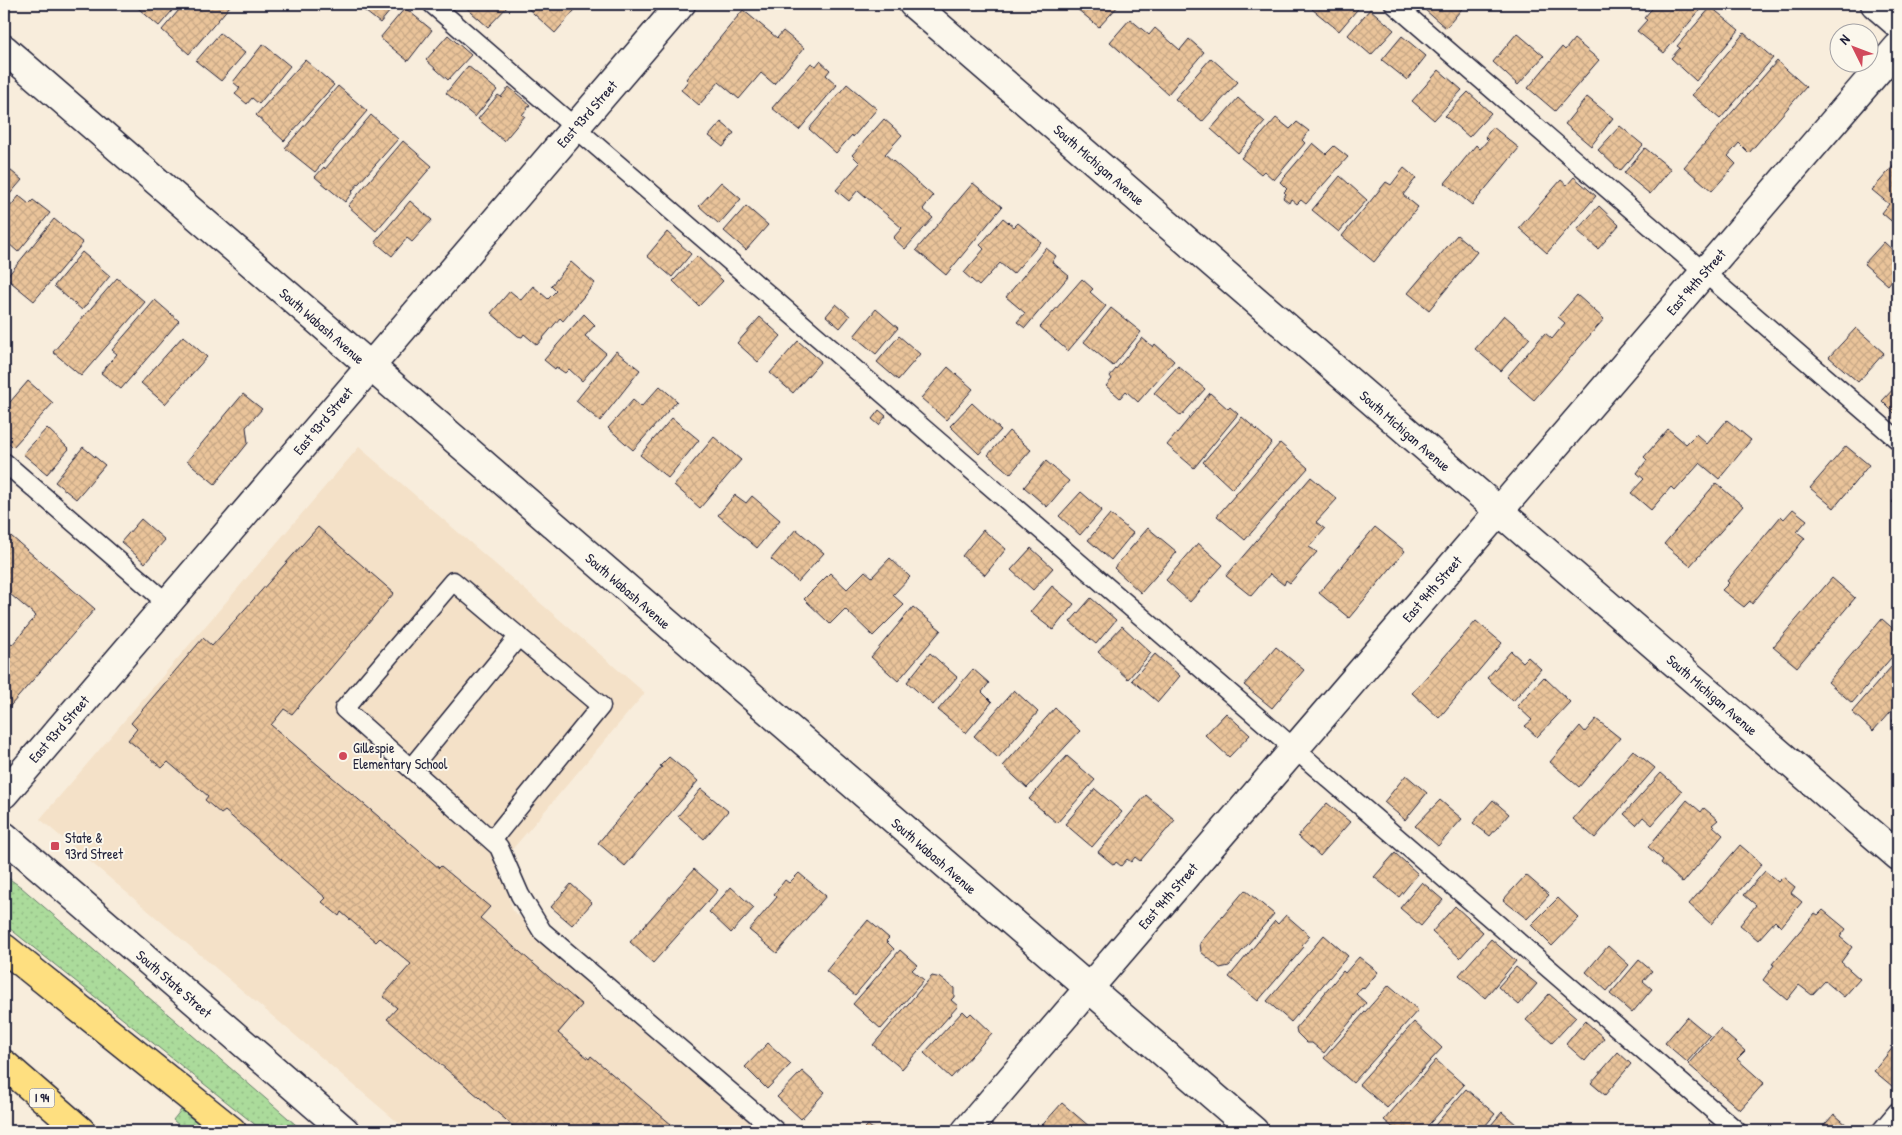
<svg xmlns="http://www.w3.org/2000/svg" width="1902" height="1135" font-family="'Patrick Hand',sans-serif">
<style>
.built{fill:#f4e1c8}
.grass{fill:url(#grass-dots);stroke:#667e6b}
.building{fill:url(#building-cross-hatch);stroke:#22223b}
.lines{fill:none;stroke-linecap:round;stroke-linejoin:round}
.service-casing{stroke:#22223b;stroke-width:21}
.minor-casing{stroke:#22223b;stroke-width:31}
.secondary-casing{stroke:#22223b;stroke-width:31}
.motorway-casing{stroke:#22223b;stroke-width:31}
.service{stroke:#fbf7ec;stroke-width:18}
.minor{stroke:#fbf7ec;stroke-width:28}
.secondary{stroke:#fbf7ec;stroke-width:28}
.motorway{stroke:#fedf80;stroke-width:28}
.poi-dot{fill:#d1495b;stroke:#fbf7ec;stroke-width:2}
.labels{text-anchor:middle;stroke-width:4;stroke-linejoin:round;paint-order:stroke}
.shield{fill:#fbf7ec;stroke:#636270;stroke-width:1}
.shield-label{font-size:12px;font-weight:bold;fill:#22223b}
.street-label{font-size:14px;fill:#22223b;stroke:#fbf7ec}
.poi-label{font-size:14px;fill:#22223b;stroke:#fbf7ec;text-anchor:start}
</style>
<defs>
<pattern id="grass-dots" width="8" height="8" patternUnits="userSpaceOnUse" patternTransform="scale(1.25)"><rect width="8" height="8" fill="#abdb9b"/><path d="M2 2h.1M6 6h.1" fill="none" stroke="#93bc86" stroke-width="1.8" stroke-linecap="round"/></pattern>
<pattern id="building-cross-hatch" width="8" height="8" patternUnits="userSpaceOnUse" patternTransform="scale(1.25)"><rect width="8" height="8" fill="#eac49a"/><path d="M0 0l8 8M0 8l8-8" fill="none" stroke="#c8a886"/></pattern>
</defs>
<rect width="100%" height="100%" fill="#f8eddc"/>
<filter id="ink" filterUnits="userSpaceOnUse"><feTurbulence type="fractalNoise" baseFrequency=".02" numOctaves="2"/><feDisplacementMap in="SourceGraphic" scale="10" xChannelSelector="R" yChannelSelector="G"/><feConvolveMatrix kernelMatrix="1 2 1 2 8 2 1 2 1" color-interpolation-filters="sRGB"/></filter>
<g filter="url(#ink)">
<path class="built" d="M359,447l286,246 -146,172 14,46 254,220h-359l-368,-312z"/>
<path class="grass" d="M4,875l17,12 282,244h-40l-259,-207z
M181,1110l27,21h-22l-13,-11z"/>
<path class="building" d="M133,4h45l-19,22z
M184,4h43l3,2 -41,48 -27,-24z
M356,4h40l-16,19z
M464,4h46l-22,23 -25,-22z
M523,4h57l-25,29z
M1071,4h49l-21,23z
M1317,4h45l-23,27 -27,-22z
M1418,4h46l1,1 -19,23z
M1656,4h49l-41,49 -27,-22 10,-11 -3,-2z
M1711,7l28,23 -43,51 -25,-23 9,-10 -3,-2z
M405,8l27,22 -24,31 -28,-23z
M1370,9l24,21 -23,25 -23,-20z
M743,10l34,28 6,-7 21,17 -30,36 -13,-11 -22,26 -20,-17 -20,23 -18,-15 7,-9 -2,-2z
M1130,19l19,16 6,-7 25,22 9,-11 15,13 -36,42 -58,-52z
M220,33l25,20 -24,28 -25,-20z
M1517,33l27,23 -26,29 -25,-23z
M1744,33l29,25 -53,61 -28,-24z
M448,35l23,20 -23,25 -22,-20z
M1402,36l24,20 -19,24 -25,-20z
M1574,39l25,21 -44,51 -27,-23 34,-41 3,3z
M263,44l27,22 -31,38 -7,-6 -5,6 -12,-10 5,-6 -7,-6z
M1211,58l27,24 -36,40 -27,-23z
M305,60l29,25 -50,56 -28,-26z
M820,61l10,9 -4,5 11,10 -38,45 -27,-22 39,-45 5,3z
M1777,61l29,26 -57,66 -10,-10 -11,13 8,8 -24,27 -28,-24z
M468,66l29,24 -22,27 -29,-24z
M1439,70l23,20 -28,30 -22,-19z
M847,84l30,25 -24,28 -1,-2 -16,18 -27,-24z
M338,86l29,25 -52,61 -30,-24z
M509,87l21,18 -8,10 3,1 -21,25 -26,-22 20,-24 3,2z
M1468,92l23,21 -22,24 -24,-21z
M1587,97l26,21 -22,28 -26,-22z
M1238,98l27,24 -27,31 -27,-24z
M371,115l27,24 -46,52 1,1 -8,10 -30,-25 9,-10 1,2z
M1276,118l14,11 7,-7 12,9 -7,9 3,3 -31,37 -10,-9 -3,3 -20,-16z
M884,119l18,16 -17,19 48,42 -10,13 10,9 -28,31 -12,-11 9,-10 -44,-38 -9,11 -13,-11 24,-27 -8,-8z
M721,122l13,11 -11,14 -14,-11z
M1620,126l23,19 -23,26 -22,-21z
M1493,127l26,21 -47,57 -27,-22 31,-38 4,4 8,-9 -3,-3z
M403,141l29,25 -56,65 -28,-25z
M1313,143l13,11 8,-8 14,11 -42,47 -5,-4 -4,4 -6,-5 -2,4 -6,-5 3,-4 -2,-2 3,-3 -7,-7z
M1645,148l26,21 -21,25 -26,-21z
M1896,163l2,2v59l-1,2 -15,-13 7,-9 -17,-14z
M4,165l18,15 -18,21z
M1404,168l12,10 -13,17 15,12 -44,55 -32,-26 44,-54 5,3z
M1340,176l27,24 -28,32 -27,-22z
M1574,177l22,19 -49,57 -28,-25 42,-48 6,5z
M721,182l20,17 -22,25 -20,-18z
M973,183l29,24 -56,68 -30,-25z
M19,196l10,8 4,-4 17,13 -32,39 -10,-9 -4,5v-34z
M410,201l22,19 -20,22 -5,-4 -15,18 -17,-14z
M746,206l22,19 -22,25 -22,-19z
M1599,206l20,19 -21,24 -21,-19z
M1003,218l11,9 4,-4 23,19 -28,32 -13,-11 -21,23 -15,-13 20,-24 -4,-4z
M54,219l29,24 -49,58 -28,-23z
M667,232l24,22 -19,23 -25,-21z
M1457,235l20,17 -48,58 -21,-17z
M1884,242l14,13v18l-10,12 -24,-21z
M1046,248l10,8 -4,6 17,14 -44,52 -8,-6 8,-9 -19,-16z
M82,252l28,24 -28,34 -28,-24z
M697,256l26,25 -24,25 -26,-25z
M571,262l24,21 -32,38 -3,-3 -23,27 -13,-11 -2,3 -4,-1 -27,-23 19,-22 11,9 12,-14 15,13 8,-8 -5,-5z
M117,278l28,24 -64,74 -28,-24z
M1082,279l11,10 -3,3 16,14 -38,45 -28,-24z
M1577,295l27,24 -70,81 -27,-23 38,-44 7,6 13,-16 -7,-6z
M155,300l24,21 -58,68 -20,-16 16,-19 -5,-4z
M836,304l14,12 -10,12 -14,-12z
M1111,308l30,24 -28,34 -29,-24z
M876,309l22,19 -22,26 -22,-18z
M584,314l11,11 -10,11 21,17 -24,28 -13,-12 -4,4 -9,-6 -1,2 -11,-9z
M1504,315l26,23 -29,33 -26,-22z
M760,317l21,19 -23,26 -21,-19z
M1856,328l28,25 -26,29 -29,-25z
M183,336l24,21 -42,47 -24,-21z
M899,336l21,18 -22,26 -21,-18z
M1142,338l11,9 2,-3 19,17 -36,41 -12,-11 -6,7 -14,-12 6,-7 -2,-3z
M798,341l23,20 -28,32 -23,-20z
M616,351l24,19 -40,51 -24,-20z
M1178,366l27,23 -24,27 -27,-23z
M948,367l25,22 -27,31 -25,-22z
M28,381l25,22 -40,44 -9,-9v-29z
M1898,384v33l-16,-16z
M660,386l17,15 -44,49 -25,-22 25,-28 8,7z
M1210,393l18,16 2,-2 8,7 -44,54 -27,-23z
M243,394l19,15 -16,18 2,16 -33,41 -28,-23z
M972,403l29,27 -22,24 -29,-28z
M879,410l7,6 -7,9 -7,-6z
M1242,417l30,26 -40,46 -29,-27z
M672,418l27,22 -31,38 -28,-23z
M1727,420l24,20 -32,39 -19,-16 -25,28 -4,-4 -20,23 -20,-17 13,-14 -7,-6 10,-13 -3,-3 24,-28 18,15 10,-10 11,10z
M47,428l22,21 -22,25 -24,-20z
M1009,431l22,19 -21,24 -22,-19z
M714,437l27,23 -41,48 -26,-23z
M1280,443l28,25 -63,72 -28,-24z
M1846,446l23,19 -35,43 -24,-20z
M83,447l22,18 -29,34 -21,-17z
M1046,461l23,20 -22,26 -23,-20z
M1311,477l26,22 -21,23 9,7 -16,18 8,5 -27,31 -4,-3 -2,5 -14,-11 -19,22 -25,-20z
M1716,483l27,23 -53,60 -26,-22z
M1081,492l21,18 -22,25 -21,-19z
M735,495l11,8 6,-7 28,24 -23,28 -39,-33z
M1898,495v13l-6,-6z
M1793,509l14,11 -10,12 8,6 -53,66 -2,-3 -6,6 -22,-17 7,-7 -2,-2 54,-65 3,3z
M1110,514l23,19 -22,27 -23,-20z
M141,519l24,21 -20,23 -24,-21z
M318,527l76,66 -102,121 -8,-5 -13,16 168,143 2,-2 49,41 -10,11 102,87 -24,28 31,26 2,-3 88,75h-160l-132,-112 10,-11 -14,-12 28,-32 -31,-26 -4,4 -35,-30 -2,4 -17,-14 4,-4 -101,-87 -4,3 -16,-14 3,-4 -40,-34 -6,6 -34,-28 9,-11 -6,-6 72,-85 9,8z
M1375,527l30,24 -56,67 -30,-25z
M1148,528l29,24 -36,41 -27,-25z
M796,529l28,24 -26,29 -27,-23z
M4,530l91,79 -91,104v-68l3,-4 5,4 24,-29 -32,-27z
M983,530l23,19 -21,26 -23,-19z
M1198,543l25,22 -33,37 -24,-22z
M1031,548l22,20 -20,22 -22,-20z
M890,558l20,19 -17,18 11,10 -31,31 -28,-27 -15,15 -26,-25 26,-26 17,16 18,-18 7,6z
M1832,578l23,20 -58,69 -24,-20z
M1052,586l22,18 -21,26 -23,-18z
M1091,598l25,22 -20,24 -26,-22z
M913,607l28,23 -43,51 -27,-24z
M1882,619l16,14v17l-46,53 -24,-21z
M1476,621l26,22 -63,75 -27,-25z
M1122,626l29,27 -23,26 -30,-27z
M1276,647l28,23 -32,38 -28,-23z
M1511,651l12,11 5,-5 13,12 -28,32 -26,-23z
M930,653l27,24 -24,28 -26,-23z
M1155,654l25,22 -22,26 -26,-22z
M1898,659v44l-25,28 -21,-19z
M973,669l16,14 -7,9 10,10 -26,31 -28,-23z
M1544,677l26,25 -33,35 -12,-11 7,-6 -15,-14z
M1014,690l24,22 -40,46 -24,-22z
M1055,708l25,23 -53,57 -24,-22z
M1226,713l24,22 -21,22 -24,-22z
M1898,713v13l-6,-5z
M1596,719l24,19 -41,49 -29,-25 30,-36 5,6z
M1633,750l22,18 -60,70 -22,-19z
M1067,756l28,24 -38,43 -28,-24z
M669,757l29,24 -73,85 -27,-23 64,-76 -2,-1z
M1661,773l21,18 -30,34 -9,-8 -7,8 -12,-11z
M1406,775l21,18 -22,27 -21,-18z
M701,789l27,22 -24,28 -26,-23z
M1095,789l27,23 -30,35 -27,-23z
M1146,795l29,25 -35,41 -5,-4 -4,5 -4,-3 -6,7 -5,-4 -2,3 -16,-13z
M1440,800l22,19 -24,27 -23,-20z
M1493,800l16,14 -19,22 -17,-13z
M1687,800l14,12 3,-4 14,12 -6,5 11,10 -40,48 -22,-20 2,-3 -15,-13z
M1327,803l23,19 -30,34 -22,-20z
M1740,845l22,19 -51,60 -22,-20z
M1395,853l23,21 -19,23 -25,-20z
M694,869l24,21 -65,73 -23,-21z
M1765,871l13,11 5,-5 12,10 -4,6 11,9 -21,25 -6,-6 -17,19 -18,-15 16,-20 -12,-10z
M799,873l27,23 -49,57 -28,-23 28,-33 -3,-3 11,-14 4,3z
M1526,875l23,20 -22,24 -24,-19z
M1422,882l21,18 -22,26 -21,-18z
M571,884l21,19 -20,22 -21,-18z
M731,887l23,21 -23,25 -22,-21z
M1245,890l29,24 -45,52 -9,2 -19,-16 -1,-9z
M1558,898l21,20 -27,28 -21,-21z
M1455,906l28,26 -23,26 -28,-26z
M1823,910l23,19 -6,8 12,10 -11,15 19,17 -16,18 -19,-16 -13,14 -13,-10 -12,15 -24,-20 11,-15 -2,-1 43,-51 3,2z
M1286,915l24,21 -8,9 2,2 -46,54 -29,-24 46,-56 3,3z
M868,920l21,18 -3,3 8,8 -39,46 -29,-24z
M1324,935l24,21 -57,66 -24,-21z
M1491,939l25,22 -31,37 -26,-23z
M1608,946l21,19 -22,26 -21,-19z
M900,950l17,15 -5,5 12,10 -43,49 -28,-25z
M1359,957l19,15 -14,17 -2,-2 -6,7 10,9 -42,50 -12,-10h-5l-10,-10 -1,-5 47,-57 2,2z
M1639,960l13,11 -9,10 9,8 -20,24 -22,-19z
M1516,967l21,17 -18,21 -21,-18z
M932,976l9,2 13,10v9l-3,3 7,6 -56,63 -29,-24z
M1389,985l29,25 -65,73 -29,-25z
M1549,994l27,23 -24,26 -26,-23z
M963,1011l5,5 3,-3 21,20 -41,45 -27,-25z
M1687,1017l23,19 -23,26 -22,-19z
M1585,1021l19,17 -19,23 -19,-17z
M1414,1022l28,26 -55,60 -28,-24z
M1720,1029l25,22 -8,8 27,24 -24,27 -52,-46z
M1898,1041v50l-24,-20z
M768,1043l23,21 -24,25 -22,-22z
M1618,1052l13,12 -26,31 -14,-12z
M1436,1060l28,25 -41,46h-26l-13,-11z
M802,1071l23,21 -24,27 -24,-22z
M1466,1089l29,25 -14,17h-51z
M1062,1103l28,24 -3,4h-50z
M1502,1112l22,19h-38z
M1834,1114l14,12 -5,5h-24z
M868,1125l7,6h-13z
M1099,1126l6,5h-10z"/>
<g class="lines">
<g class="service-casing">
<path id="service" d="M432,4l1305,1127
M1394,4l504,436
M4,462l163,141
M411,768l108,-132
M492,840l109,-134 -148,-125 -109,128 155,138 21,48 22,36 234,200
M1881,1131l17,-20"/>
</g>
<g class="minor-casing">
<path id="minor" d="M913,4l985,852
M1875,4l23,20
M4,49l1250,1082
M4,794l677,-790
M966,1131l932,-1084"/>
</g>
<g class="secondary-casing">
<path id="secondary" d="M4,836l341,295"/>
</g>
<g class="motorway-casing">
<path id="motorway" d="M4,948l228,183
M4,1064l77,67"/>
</g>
<use href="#service" class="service"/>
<use href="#minor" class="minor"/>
<use href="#secondary" class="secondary"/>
<use href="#motorway" class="motorway"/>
</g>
</g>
<g class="poi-dot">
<circle cx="343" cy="756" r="5"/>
<rect x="50" y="841" width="10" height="10" rx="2.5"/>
</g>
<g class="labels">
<rect class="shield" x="29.5" y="1088.5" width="25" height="19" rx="4"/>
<g class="shield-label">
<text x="42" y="1102">I 94</text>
</g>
<g class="street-label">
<text transform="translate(587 114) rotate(-49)" y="5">East 93rd Street</text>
<text transform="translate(1099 165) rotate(41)" y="5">South Michigan Avenue</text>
<text transform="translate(1696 282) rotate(-49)" y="5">East 94th Street</text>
<text transform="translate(322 326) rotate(41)" y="5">South Wabash Avenue</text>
<text transform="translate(323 421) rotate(-50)" y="5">East 93rd Street</text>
<text transform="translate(1405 431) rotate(41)" y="5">South Michigan Avenue</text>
<text transform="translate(1432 589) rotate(-49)" y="5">East 94th Street</text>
<text transform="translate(628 591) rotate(41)" y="5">South Wabash Avenue</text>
<text transform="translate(1712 695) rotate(41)" y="5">South Michigan Avenue</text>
<text transform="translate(59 729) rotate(-49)" y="5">East 93rd Street</text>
<text transform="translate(934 856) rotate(41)" y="5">South Wabash Avenue</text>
<text transform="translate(1168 896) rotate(-49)" y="5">East 94th Street</text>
<text transform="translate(174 984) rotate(41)" y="5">South State Street</text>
</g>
<g class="poi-label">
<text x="353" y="753">Gillespie<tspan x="353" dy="16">Elementary School</tspan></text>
<text x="65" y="843">State &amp;<tspan x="65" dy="16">93rd Street</tspan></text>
</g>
</g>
<rect width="1902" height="1135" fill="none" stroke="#fbf7ec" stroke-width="20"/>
<rect x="10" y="10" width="1882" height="1115" fill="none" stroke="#22223b" stroke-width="2" filter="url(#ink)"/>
<g transform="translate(1854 48) rotate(312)"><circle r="24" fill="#fbf7ec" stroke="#a4a2a5"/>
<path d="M0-4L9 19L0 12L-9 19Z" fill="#d1495b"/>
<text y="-8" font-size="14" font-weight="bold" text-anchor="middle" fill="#22223b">N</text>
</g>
</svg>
